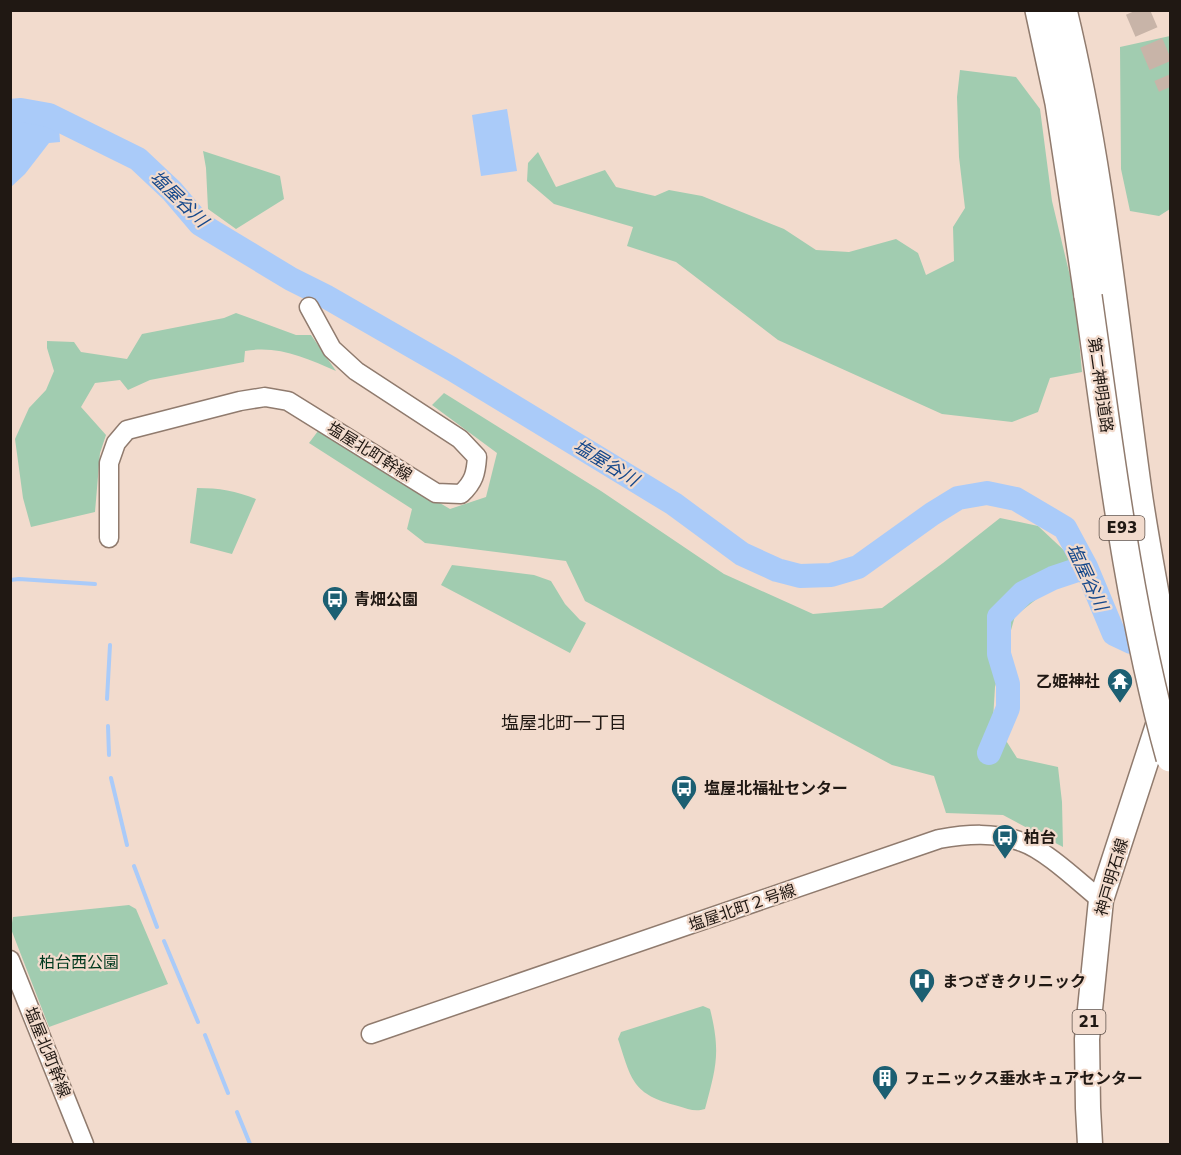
<svg xmlns="http://www.w3.org/2000/svg" width="1181" height="1155" font-family="'DejaVu Sans','Noto Sans JP',sans-serif">
<style>
.green{fill:#a1ccb0}
.water{fill:#aacbf9}
.lines{fill:none;stroke-linecap:round;stroke-linejoin:round}
.stream{stroke:#aacbf9;stroke-width:4}
.river{stroke:#aacbf9;stroke-width:24}
.major-tunnel{stroke:#c8b4a8;stroke-width:24;stroke-dasharray:24 12;stroke-linecap:butt}
.minor-casing{stroke:#907b6e;stroke-width:21}
.major-casing{stroke:#907b6e;stroke-width:27}
.highway-casing{stroke:#907b6e;stroke-width:30}
.minor{stroke:#fff;stroke-width:18}
.major{stroke:#fff;stroke-width:24}
.highway{stroke:#fff;stroke-width:27}
.highway-bridge-casing{stroke:#907b6e;stroke-width:30;stroke-linecap:butt}
.highway-bridge{stroke:#fff;stroke-width:27}
.labels{text-anchor:middle;stroke-width:4.5;stroke-linejoin:round;paint-order:stroke}
.shield{fill:#f2dbcd;stroke:#5f524b;stroke-width:1.5}
.shield-label{font-size:15px;font-weight:bold;fill:#201813}
.street-label{font-size:16px;fill:#201813;stroke:#f2dbcd}
.poi-label{font-size:16px;font-weight:bold;fill:#201813;stroke:#f2dbcd;text-anchor:start}
.park-label{font-size:16px;fill:#00391e;stroke:#f2dbcd}
.water-label{font-size:18px;font-style:italic;fill:#15488b;stroke:#f2dbcd}
.neighbourhood-label{font-size:18px;fill:#201813;stroke:#f2dbcd}
</style>
<rect width="100%" height="100%" fill="#f2dbcd"/>
<path class="green" d="M1170,36v173l-11,7 -29,-5 -9,-42 -1,-122z
M960,70l56,7 24,32 12,92 23,96 7,75 -32,6 -12,34 -26,10 -70,-8 -164,-74 -102,-78 -49,-16 6,-19 -79,-23 -27,-23 1,-18 10,-11 18,35 49,-17 11,17 39,9 14,-6 33,6 82,33 32,21 33,2 47,-13 22,14 8,22 28,-14 -1,-34 12,-19 -6,-51 -2,-60z
M203,151l77,25 4,23 -48,30 -28,-20 -2,-41z
M236,313l60,22h15l25,36c-30,-13 -58,-26 -91,-20l-1,11 -94,18 -22,10 -8,-10 -25,3 -14,24 25,28 -6,18 -5,59 -64,15 -8,-29 -8,-59 14,-31 17,-18 8,-19 -7,-23v-7l27,1 7,10 46,7 15,-25 82,-16z
M444,393l157,98 123,83 89,40 69,-6 61,-45 57,-45 38,8 31,29 9,25 -35,14 -28,22 -20,71 -2,33 24,38 41,9 4,35 1,45 -60,-32 -57,-2 -12,-37 -42,-11 -307,-164 -19,-40 -141,-18 -18,-14 5,-20 -103,-66 9,-12 132,78 36,-12 11,-44 -65,-48z
M197,488c22,0 39,3 59,11l-24,55 -42,-11z
M452,565l82,10 17,6 14,23 15,16 6,3 -16,30 -129,-68z
M129,905l7,4 32,75 -119,43 -38,-98 2,-12z
M703,1006l7,3c11,44 6,58 -5,100 -10,3 -17,0 -27,-3 -46,-12 -46,-25 -60,-67l3,-7z"/>
<path class="water" d="M507,109l10,62 -36,5 -9,-61z
M26,118l33,9 1,15 -11,1 -24,31 -14,13v-68z"/>
<g class="lines">
<path class="stream" d="M10,580l9,-1 76,5
M107,699l3,-54
M108,726l1,29
M111,778l16,67
M134,866l23,61
M164,941l34,81
M205,1035l23,58
M237,1112l13,32"/>
<path class="river" d="M10,111l11,-1 28,5 89,44 34,32 28,33 91,55 34,17 127,73 222,135 68,50 35,16 23,6 31,-1 27,-8 74,-53 26,-16 29,-5 29,6 49,29 21,39 28,67 17,8 27,7
M989,753l19,-45v-24l-9,-30v-37l24,-24 30,-15 33,-11"/>
<path class="major-tunnel" d="M1137,10l33,77"/>
<g class="minor-casing">
<path id="minor" d="M109,538v-75l7,-20 11,-13 113,-29 25,-4 23,4 148,92 25,1c13,-12 15,-21 16,-37l-17,-18 -104,-68 -24,-22 -23,-42
M10,960l74,184
M371,1034l568,-195c28,-5 56,-7 83,3 24,8 59,42 79,58"/>
</g>
<g class="major-casing">
<path id="major" d="M1090,1144l-2,-36 -1,-69 14,-139 69,-212"/>
</g>
<g class="highway-casing">
<path id="highway" d="M1039,10l20,93 29,193
M1063,10c39,161 53,326 76,489 9,59 20,117 31,175"/>
</g>
<use href="#minor" class="minor"/>
<use href="#major" class="major"/>
<use href="#highway" class="highway"/>
<g class="highway-bridge-casing">
<path id="highway-bridge" d="M1088,296c22,155 40,311 82,462"/>
</g>
<use href="#highway-bridge" class="highway-bridge"/>
</g>
<defs>
<g id="bus-pin" transform="scale(1.35)"><path d="M0 17L-7.5 6A9.5 9.5 0 1 1 7.5 6Z" fill="#1c5f72" stroke="#f2dbcd"/><path d="M-5-6H5V4H4V6H2V4H-2V6H-4V4H-5ZM-3.5-4V0h7V-4ZM-3.5 1.2v1.5H-2V1.2ZM2 1.2v1.5H3.5V1.2Z" fill="#fff"/></g>
<g id="temple-pin" transform="scale(1.35)"><path d="M0 17L-7.5 6A9.5 9.5 0 1 1 7.5 6Z" fill="#1c5f72" stroke="#f2dbcd"/><path d="M0-6L5-2H3V0L6.5 2.5H4V6H1.5V3h-3V6H-4V2.5H-6.5L-3 0V-2H-5Z" fill="#fff"/></g>
<g id="hospital-pin" transform="scale(1.35)"><path d="M0 17L-7.5 6A9.5 9.5 0 1 1 7.5 6Z" fill="#1c5f72" stroke="#f2dbcd"/><path d="M-5-5h3v3.5h4V-5h3V5h-3V1.5h-4V5h-3Z" fill="#fff"/></g>
<g id="building-pin" transform="scale(1.35)"><path d="M0 17L-7.5 6A9.5 9.5 0 1 1 7.5 6Z" fill="#1c5f72" stroke="#f2dbcd"/><path d="M-4-6H4V6H1V3H-1V6H-4ZM-2.5-4.3h1.7v1.8h-1.7ZM.8-4.3h1.7v1.8H.8ZM-2.5-1h1.7V.8h-1.7ZM.8-1h1.7V.8H.8Z" fill="#fff"/></g>
</defs>
<g fill-rule="evenodd">
<use href="#bus-pin" x="335" y="599"/>
<use href="#temple-pin" x="1120" y="681"/>
<use href="#bus-pin" x="684" y="788"/>
<use href="#bus-pin" x="1005" y="837"/>
<use href="#hospital-pin" x="922" y="981"/>
<use href="#building-pin" x="885" y="1078"/>
</g>
<g class="labels">
<g class="shield">
<rect x="1099.5" y="516" width="45" height="24" rx="4.5"/>
<rect x="1072.5" y="1010" width="33" height="24" rx="4.5"/>
</g>
<g class="shield-label">
<text x="1122" y="533">E93</text>
<text x="1089" y="1027">21</text>
</g>
<g class="street-label">
<text transform="translate(1101 385) rotate(82)" y="6">第二神明道路</text>
<text transform="translate(370 451) rotate(32)" y="6">塩屋北町幹線</text>
<text transform="translate(1111 877) rotate(-74)" y="6">神戸明石線</text>
<text transform="translate(742 907) rotate(-19)" y="6">塩屋北町２号線</text>
<text transform="translate(48 1052) rotate(68)" y="6">塩屋北町幹線</text>
</g>
<g class="poi-label">
<text x="354" y="605">青畑公園</text>
<text x="1100" y="687" text-anchor="end">乙姫神社</text>
<text x="704" y="794">塩屋北福祉センター</text>
<text x="1024" y="843">柏台</text>
<text x="942" y="987">まつざきクリニック</text>
<text x="904" y="1084">フェニックス垂水キュアセンター</text>
</g>
<g class="park-label">
<text x="79" y="968">柏台西公園</text>
</g>
<g class="water-label">
<text transform="translate(179 199) rotate(44)" y="6">塩屋谷川</text>
<text transform="translate(606 463) rotate(31)" y="6">塩屋谷川</text>
<text transform="translate(1087 577) rotate(65)" y="6">塩屋谷川</text>
</g>
<g class="neighbourhood-label">
<text x="564" y="729">塩屋北町一丁目</text>
</g>
</g>
<rect width="1181" height="1155" fill="none" stroke="#201813" stroke-width="24"/>
</svg>
